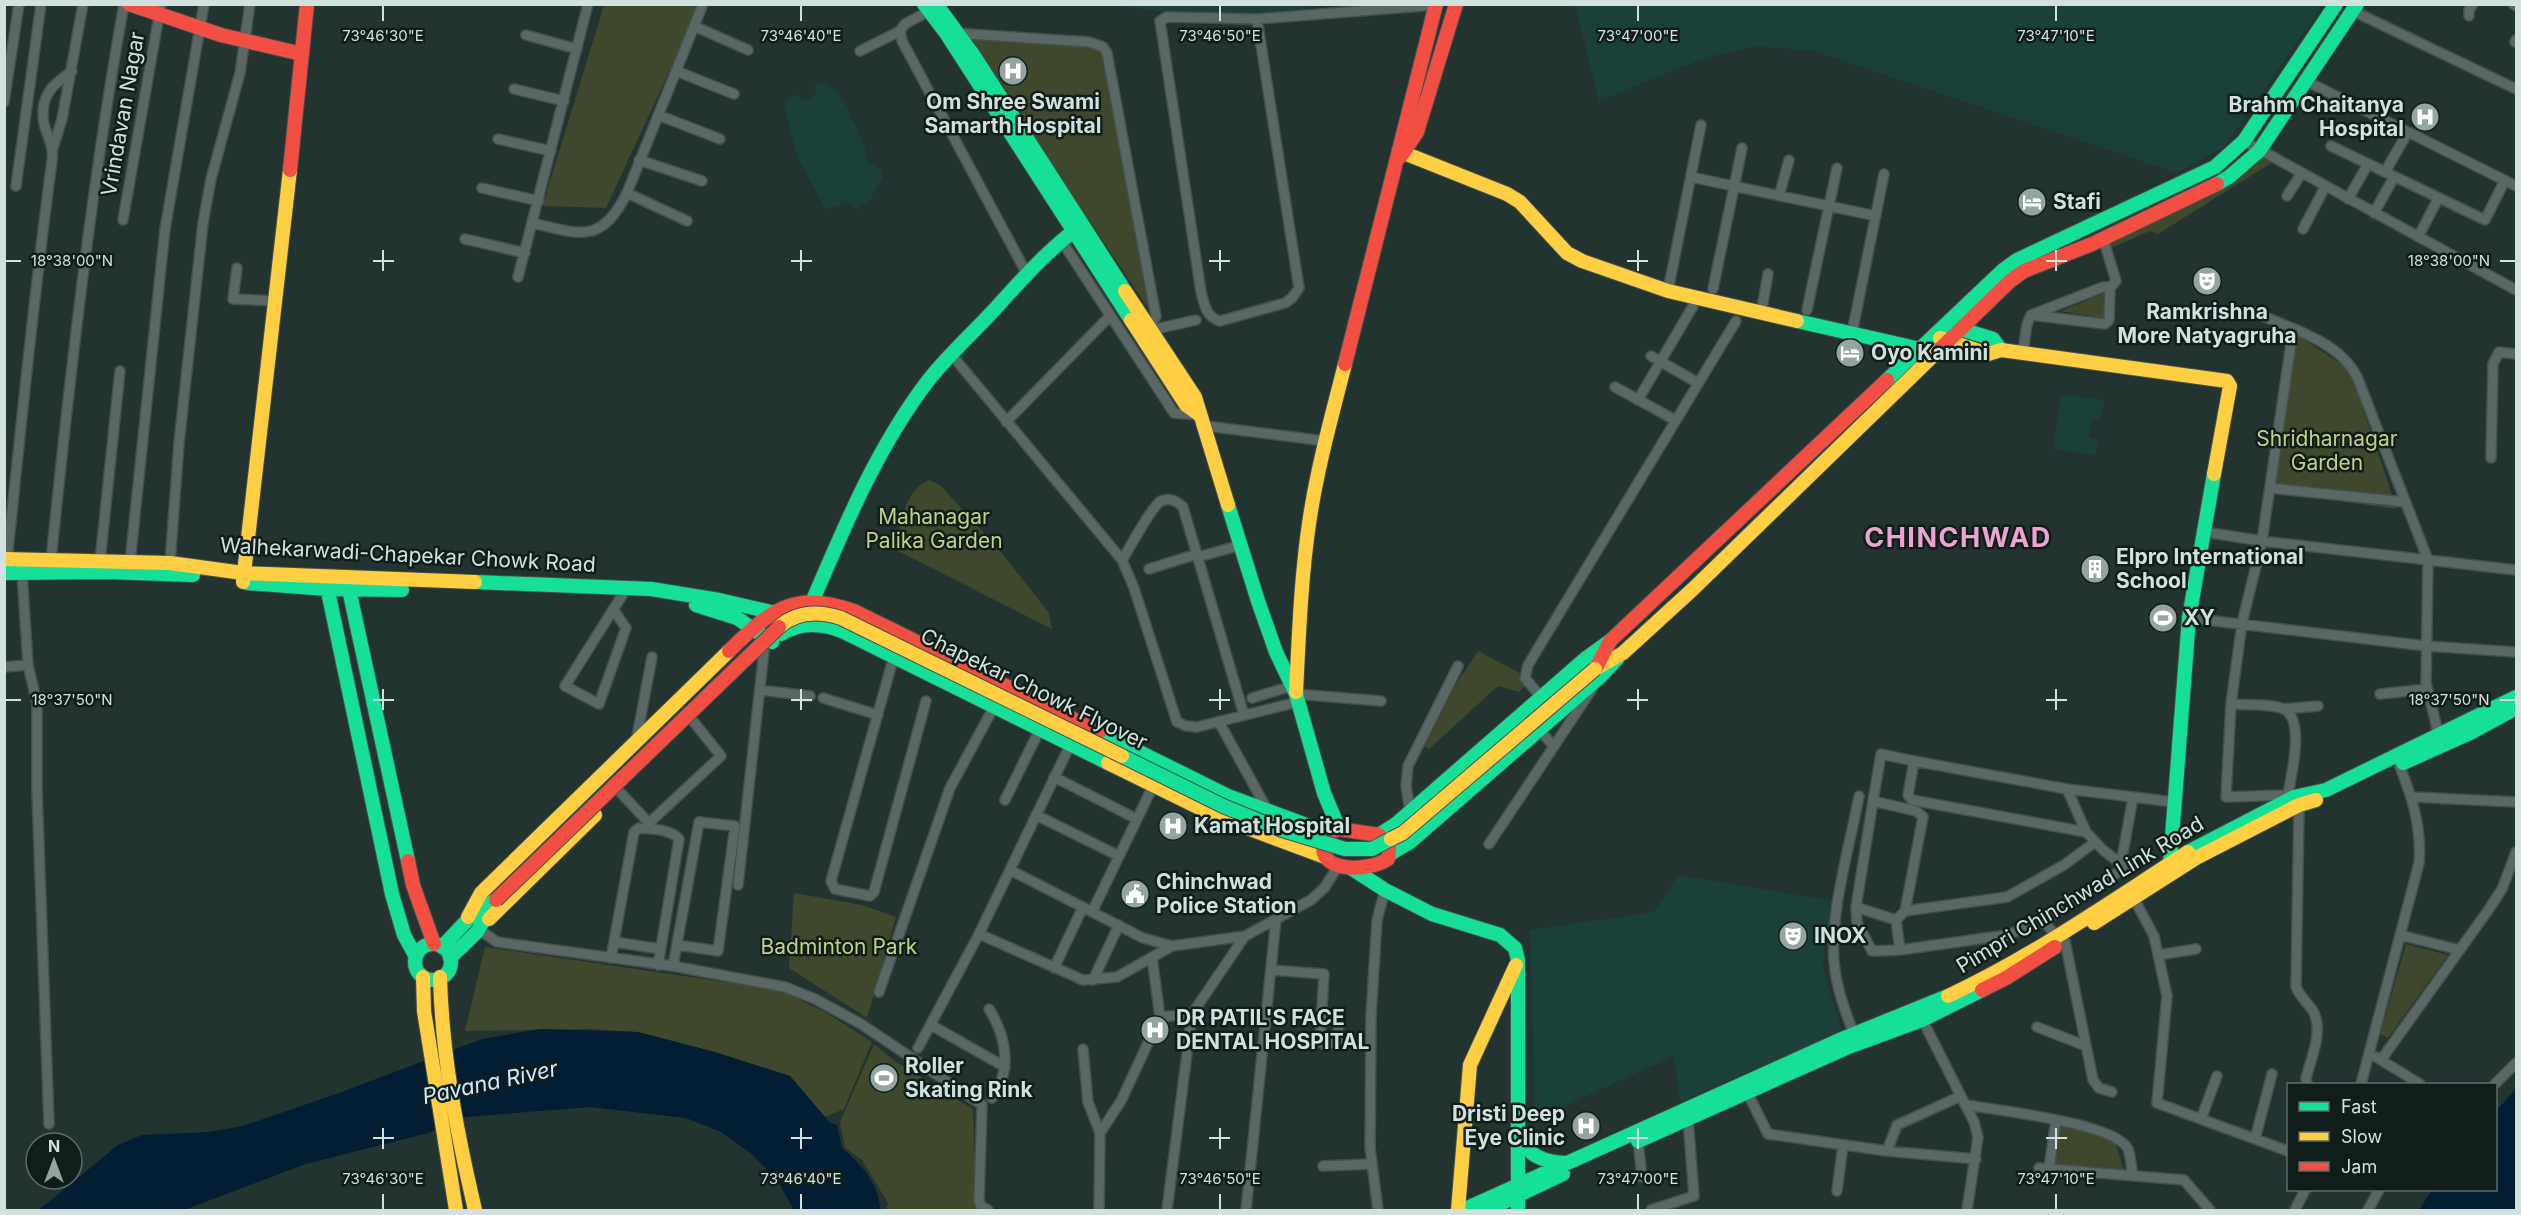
<svg xmlns="http://www.w3.org/2000/svg" width="2521" height="1215" font-family="Inter,sans-serif">
<style>
.built{fill:#1b403a}
.green{fill:#3f482d}
.water{fill:#031d32}
.lines{fill:none;stroke-linecap:round;stroke-linejoin:round}
.street-casing{stroke:#43514e;stroke-width:12}
.fast-casing{stroke:#43514e;stroke-width:16}
.slow-casing{stroke:#43514e;stroke-width:16}
.jam-casing{stroke:#43514e;stroke-width:16}
.street{stroke:#5b6765;stroke-width:9}
.fast{stroke:#16e098;stroke-width:14}
.slow{stroke:#ffcf43;stroke-width:14}
.jam{stroke:#f24e42;stroke-width:14}
.fast-bridge-casing{stroke:#43514e;stroke-width:16;stroke-linecap:butt}
.slow-bridge-casing{stroke:#43514e;stroke-width:16;stroke-linecap:butt}
.jam-bridge-casing{stroke:#43514e;stroke-width:16;stroke-linecap:butt}
.fast-bridge{stroke:#16e098;stroke-width:14}
.slow-bridge{stroke:#ffcf43;stroke-width:14}
.jam-bridge{stroke:#f24e42;stroke-width:14}
.ticks{fill:none;stroke:#d1e2de;stroke-width:2}
.labels{text-anchor:middle;stroke-width:5;stroke-linejoin:round;paint-order:stroke}
.poi-label{font-size:21px;font-weight:bold;fill:#d1e2de;stroke:#111d1b;text-anchor:start}
.street-label{font-size:21px;fill:#d1e2de;stroke:#111d1b}
.park-label{font-size:21px;fill:#c0d184;stroke:#111d1b}
.water-label{font-size:22px;font-style:italic;fill:#cfe8ff;stroke:#111d1b}
.district-label{font-size:27px;font-weight:bold;letter-spacing:1.5px;fill:#eca5d1;stroke:#111d1b}
.ticks-label{font-size:15px;text-anchor:middle;fill:#d1e2de;stroke:#111d1b;stroke-width:5;stroke-linejoin:round;paint-order:stroke}
</style>
<rect width="100%" height="100%" fill="#223330"/>
<path class="built" d="M1306,4l1,6 -90,8 -108,-13z
M1575,5v-1l748,1 -99,142 -47,26 -364,-122 -58,-5 -51,12 -105,43z
M823,82l14,9 10,16 18,40v13l16,10 2,10 -4,2 -11,22 -7,-1 -2,8 -12,-9 -21,8 -29,-54 -14,-55 15,-7 4,8 14,-7 -2,-10z
M2061,394l43,6 -3,19 -9,-1 -3,19 9,2 -3,16 -42,-6z
M1678,875l155,26 -11,64 20,66 -162,71 -6,-46 -139,63 -5,-189 124,-18z"/>
<path class="green" d="M604,5h96l-94,203 -62,-2 1,-8z
M965,35l139,13 50,269z
M2258,152l15,10 -115,72 -8,-3 -48,21 -4,-10 131,-63z
M2107,292v27l-46,-8z
M2296,334l54,36 47,139 -123,-17z
M929,480l11,5 57,62 52,66 3,16 -156,-79c4,-26 7,-58 33,-70z
M1478,651l53,28 -12,13 -21,-6 -69,63 -11,-7z
M794,893l68,12 34,12 -29,101 -78,-50z
M2406,944l42,11 -60,83 -8,-4z
M485,947l295,43 47,23 45,29 -28,67 -19,8 -35,-41 -76,-24 -76,-20 -46,-3 -127,2z
M874,1044l22,18 77,47 3,101h-90l2,-7 -26,-43 -17,-12 -5,-26z
M2058,1127h11l45,12 11,34 -79,-8z"/>
<path class="water" d="M540,1029l98,3 77,20 75,24 40,47 7,2 5,23c18,15 38,37 38,62h-86l-15,-27 -26,-28 -32,-23 -35,-14 -96,-11 -124,10 -38,16 -122,31 -122,46h-145l79,-65 24,-10 67,-3 34,-6 96,-33 143,-54z
M2516,1089v121h-97l13,-20h64v-79z"/>
<g class="lines">
<g class="street-casing">
<path id="street" d="M2513,4l3,2
M929,11l-24,13 -5,7 2,10 125,233
M2353,11l163,78
M2469,16v-6l4,-6
M1257,19l42,269 -7,10 -7,5 -65,18c-14,-4 -15,-15 -19,-29l-41,-271 7,-4 90,2 179,-14
M694,26l54,24
M953,33l136,9 14,5 4,6 47,253 2,10 -6,11
M526,35l51,14
M2515,42l1,-2
M860,51l40,-20
M676,71l58,23
M2306,81l210,105
M514,89l50,12
M4,102l15,-98
M1005,104l17,-2
M658,115l62,24
M498,139l53,12
M2244,141l272,149
M2331,146l154,74 20,-40
M53,148l9,-29 21,-115
M639,160l63,21
M2385,172l23,-40
M1691,177l185,39
M16,186l25,-182
M482,188l57,13
M627,193l60,28
M1779,196l10,-36
M2287,196l14,-22
M2348,199l20,-35
M2374,213l20,-36
M123,220l38,-216
M532,223c48,11 69,22 95,-30l76,-189
M2303,229l22,-42
M2418,237l20,-38
M2103,238l13,43 -7,8
M465,239l60,14
M1061,240l113,173 25,2
M237,268l-4,31 43,2
M518,277l70,-273
M1713,289l29,-141
M1668,291l33,-166
M1807,310l30,-142
M2253,312c36,16 88,29 105,67l70,181 -2,123 14,58
M1761,314l7,-40
M1151,330l45,-10
M2293,330l-31,211 -20,82 -11,81 -5,93 62,-2 6,2 5,8 -3,182c4,10 11,15 17,24 11,19 -2,48 -7,67l1,6
M1852,333l32,-159
M2023,352l4,-28 4,-9 72,-28h4l3,3 -1,30 -4,4 -74,-9
M951,354l171,206 12,28 43,134 9,4 11,1 101,-25
M1651,356l47,27
M1615,387l60,33
M1638,400l55,-94
M1006,422l104,-106
M1206,426l119,15
M2491,458l2,-94 6,-12 17,2
M2270,488l135,14
M2205,532l57,9 254,29
M1198,557l43,-12
M7,560c14,-134 27,-267 45,-399 3,-24 -13,-29 -8,-57 4,-17 15,-23 28,-33
M51,560c19,-185 40,-372 73,-556
M1122,560c7,-11 30,-54 39,-59 9,-4 16,0 22,6l61,208
M100,561l20,-190
M130,562l35,-333 39,-225
M170,563l9,-120 24,-220 8,-44 29,-106 10,-69
M1149,569l48,-15
M22,572l6,93 9,38v87l12,334
M613,609l13,19 -27,76 -34,-18 58,-92
M2189,618l237,28 90,6
M894,656l-63,225 4,8 35,7 4,-4 52,-191
M4,667l24,-2
M760,690l50,6
M1296,694l85,7
M2380,694l47,-5
M1541,697l-16,-19 3,-13 208,-344
M823,698l55,17
M1252,698l40,-12
M2231,704c13,1 47,-1 56,7 17,15 4,64 1,84
M2283,709l35,-3
M1219,722l49,89
M1539,730l15,16
M636,742l16,-85
M1054,777l83,42
M2067,789l66,8
M619,791l30,32 72,-67 -28,-35
M2412,797l104,5
M1005,800l35,-71
M1873,801l8,-47 33,7
M1410,811l-4,-25 2,-20 50,-100
M1036,815l83,41
M2086,832l-19,-43 -153,-28 -6,34 4,5 174,32 17,18 18,14
M2095,842l-31,23 -57,32 -102,14 -9,9 4,30 107,-15 37,-14 79,-52 -2,-5 12,-67 41,5
M1489,844l103,-155
M1010,870l133,68 29,8 73,-10 66,-36 14,-13 13,-21
M738,885l26,-234
M2131,893l23,43 13,60 -10,107 131,48
M1856,907l17,-106 43,10 7,6 -18,94
M1092,912l63,-130
M1896,920l-40,-13 1,16 15,28 28,-1
M2044,921l12,15 9,5 28,139 6,8 13,4
M478,929l19,13 176,24 112,21 30,12 46,25 121,81 -3,95 2,6 7,4
M979,934l104,46 34,-3 55,-31
M2400,935l60,15
M615,942l45,7
M2158,955l38,-6
M1152,957l8,60
M611,958l23,-126 5,-4c13,1 31,1 40,11l-21,126
M673,966l26,-144 36,4 -17,125 -41,-6
M1054,968l29,-61
M1271,970l53,4 -4,66 3,4 14,-1 2,-19
M1093,980l26,-55
M879,992l71,-204 46,-85
M989,1009c17,27 24,61 3,89
M1921,1017l53,105 4,15 -11,73
M931,1025l74,42
M2037,1027l49,19
M1855,1037c-8,-21 -17,-44 -20,-67 -8,-47 15,-125 24,-174
M918,1048l61,-114 94,-195
M1083,1049l5,53 12,31
M2376,1057l44,27
M2381,1060l108,-151 13,-20 14,-37
M2361,1084l58,-221c3,-38 -8,-69 -22,-104
M2495,1084l21,-21
M1745,1088l23,46 119,17 89,8
M1966,1105c29,5 150,18 162,44 3,7 3,19 5,27
M2201,1119l16,-43
M2255,1139l17,-65
M1638,1141l4,36
M1887,1151l10,-26 64,-29
M1323,1166l48,-2
M2039,1168l145,12 26,30
M2049,1169l7,-49
M1837,1191l6,-46
M1099,1210l1,-77 21,-32 39,-84 32,-3
M1167,1210l25,-196 53,-78
M1246,1210l30,-291
M1378,1210l-8,-62 1,-132 6,-96 8,-30
M1651,1210l43,-14 -6,-77
M2295,1210l10,-20
M2368,1210l11,-20"/>
</g>
<g class="fast-casing">
<path id="fast" d="M924,4l22,29 185,287
M936,4l38,52 151,235
M2217,184l12,-7 30,-26 98,-147
M1797,321l132,30
M1951,326l42,13 8,11
M1887,380l115,-109 15,-11 198,-93 29,-26 92,-137
M1228,505l30,96 18,51 20,42 28,99 15,36
M4,573l104,-1 85,3
M347,580l61,281
M326,582l66,312 12,41 12,22
M475,582l176,7 68,11 52,12 20,17
M247,583l80,6 75,1
M696,605l41,13 35,24
M813,607v-7c32,-75 64,-152 114,-218 20,-26 46,-49 68,-73 27,-30 53,-59 85,-83
M781,634c21,-12 41,-11 63,-2l264,131
M1099,732l129,64 100,37
M2403,763l69,-31 44,-24
M1379,835l17,-11 189,-165 25,-18
M2188,852l106,-55 32,-7 190,-93
M1390,854l20,-12 190,-165 17,-18
M1351,868l34,22 47,24 68,21 15,13 3,12v250
M2172,868l-2,-5 19,-245 25,-144
M415 962a18 18 0 1 1 36 0a18 18 0 1 1-36 0Z
M442,947l31,-33 23,-14
M450,958l27,-26 19,-32
M1519,1136c9,20 25,26 46,27
M1638,1141l208,-93 76,-28 60,-30
M1463,1210l379,-171 106,-43
M1487,1210l76,-36"/>
</g>
<g class="slow-casing">
<path id="slow" d="M1399,151l108,43 13,8 47,51 15,8 86,30 129,30
M1125,291l70,106 33,108
M1131,320l55,85 14,10
M1940,338l48,16 13,-4 226,31 3,5 -16,88
M4,559l166,4 73,10 232,9
M243,582l47,-412
M1595,669l28,-16 70,-64 247,-240
M1296,692c3,-58 5,-117 14,-175 8,-52 22,-102 35,-153
M1108,763l110,54 107,40
M468,917l13,-24 248,-242
M489,919l106,-104
M2094,923l102,-65 103,-53 17,-5
M423,977l1,34 32,199
M440,977c2,79 17,156 35,233
M1948,996c84,-39 162,-94 240,-144
M1458,1210l12,-145 46,-100"/>
</g>
<g class="jam-casing">
<path id="jam" d="M129,4l92,31 81,19
M1401,156l16,-24 39,-128
M290,170l17,-166
M1940,349l70,-68 14,-10 68,-27 125,-60
M1345,364l91,-360
M729,651c42,-41 64,-61 125,-40l245,121
M1596,668l14,-27 277,-261
M1339,829l40,6 10,14 -1,10c-23,15 -82,13 -60,-26z
M408,861l5,24 21,59
M1982,990l24,-12 49,-31"/>
</g>
<use href="#street" class="street"/>
<use href="#fast" class="fast"/>
<use href="#slow" class="slow"/>
<use href="#jam" class="jam"/>
<g class="fast-bridge-casing">
<path id="fast-bridge" d="M1122,756l101,50 59,24 63,19h27l19,-10"/>
</g>
<g class="slow-bridge-casing">
<path id="slow-bridge" d="M779,627c18,-16 40,-16 62,-9l281,138
M1391,839l12,-6 192,-164"/>
</g>
<g class="jam-bridge-casing">
<path id="jam-bridge" d="M496,900l283,-273"/>
</g>
<use href="#fast-bridge" class="fast-bridge"/>
<use href="#slow-bridge" class="slow-bridge"/>
<use href="#jam-bridge" class="jam-bridge"/>
</g>
<path class="ticks" d="M383,6v15M801,6v15M1220,6v15M1638,6v15M2056,6v15M383,250v21M801,250v21M1220,250v21M1638,250v21M2056,250v21M6,261h15M373,261h21M791,261h21M1209,261h21M1627,261h21M2046,261h21M2500,261h15M383,689v21M801,689v21M1220,689v21M1638,689v21M2056,689v21M6,700h15M373,700h21M791,700h21M1209,700h21M1627,700h21M2046,700h21M2500,700h15M383,1128v21M801,1128v21M1220,1128v21M1638,1128v21M2056,1128v21M373,1138h21M791,1138h21M1209,1138h21M1627,1138h21M2046,1138h21M383,1194v15M801,1194v15M1220,1194v15M1638,1194v15M2056,1194v15"/>
<defs>
<g id="hospital-disc" transform="scale(1.5)"><circle r="9.5" fill="#94a5a1" stroke="#111d1b"/><path d="M-5-5h3v3.5h4V-5h3V5h-3V1.5h-4V5h-3Z" fill="#fff"/></g>
<g id="hotel-disc" transform="scale(1.5)"><circle r="9.5" fill="#94a5a1" stroke="#111d1b"/><path d="M-6-4.5h1.5V1H6V5H4.5V3h-9V5H-6ZM-4 0a1.8 1.8 0 1 1 3.6 0ZM.5 0V-2.5h3Q6-2.5 6 0Z" fill="#fff"/></g>
<g id="theatre-disc" transform="scale(1.5)"><circle r="9.5" fill="#94a5a1" stroke="#111d1b"/><path d="M-5-5.5Q0-4 5-5.5V0Q5 5 0 6Q-5 5-5 0ZM-3.3-2.5H-1v1.5H-3.3ZM1-2.5H3.3v1.5H1ZM-2.8 1Q0 5.5 2.8 1Z" fill="#fff"/></g>
<g id="building-disc" transform="scale(1.5)"><circle r="9.5" fill="#94a5a1" stroke="#111d1b"/><path d="M-4-6H4V6H1V3H-1V6H-4ZM-2.5-4.3h1.7v1.8h-1.7ZM.8-4.3h1.7v1.8H.8ZM-2.5-1h1.7V.8h-1.7ZM.8-1h1.7V.8H.8Z" fill="#fff"/></g>
<g id="stadium-disc" transform="scale(1.5)"><circle r="9.5" fill="#94a5a1" stroke="#111d1b"/><path d="M0-5a6.5 5 0 1 0 0 10a6.5 5 0 1 0 0-10ZM-3.5-1.8h7v3.6h-7Z" fill="#fff"/></g>
<g id="civic-disc" transform="scale(1.5)"><circle r="9.5" fill="#94a5a1" stroke="#111d1b"/><path d="M-.6-6.5H3V-4.5H.6V-3L4-1V1h2V6H-6V1h2V-1L-.6-3ZM-1.2 2.5V6h2.4V2.5Z" fill="#fff"/></g>
</defs>
<g fill-rule="evenodd">
<use href="#hospital-disc" x="1013" y="71"/>
<use href="#hospital-disc" x="2425" y="117"/>
<use href="#hotel-disc" x="2032" y="202"/>
<use href="#theatre-disc" x="2207" y="281"/>
<use href="#hotel-disc" x="1850" y="353"/>
<use href="#building-disc" x="2095" y="569"/>
<use href="#stadium-disc" x="2163" y="618"/>
<use href="#hospital-disc" x="1173" y="826"/>
<use href="#civic-disc" x="1135" y="894"/>
<use href="#theatre-disc" x="1793" y="936"/>
<use href="#hospital-disc" x="1155" y="1030"/>
<use href="#stadium-disc" x="884" y="1078"/>
<use href="#hospital-disc" x="1586" y="1126"/>
</g>
<g class="labels">
<g class="poi-label">
<text x="1013" y="109" text-anchor="middle">Om Shree Swami<tspan x="1013" dy="24">Samarth Hospital</tspan></text>
<text x="2404" y="112" text-anchor="end">Brahm Chaitanya<tspan x="2404" dy="24">Hospital</tspan></text>
<text x="2053" y="209">Stafi</text>
<text x="2207" y="319" text-anchor="middle">Ramkrishna<tspan x="2207" dy="24">More Natyagruha</tspan></text>
<text x="1871" y="360">Oyo Kamini</text>
<text x="2116" y="564">Elpro International<tspan x="2116" dy="24">School</tspan></text>
<text x="2184" y="625">XY</text>
<text x="1194" y="833">Kamat Hospital</text>
<text x="1156" y="889">Chinchwad<tspan x="1156" dy="24">Police Station</tspan></text>
<text x="1814" y="943">INOX</text>
<text x="1176" y="1025">DR PATIL'S FACE<tspan x="1176" dy="24">DENTAL HOSPITAL</tspan></text>
<text x="905" y="1073">Roller<tspan x="905" dy="24">Skating Rink</tspan></text>
<text x="1565" y="1121" text-anchor="end">Dristi Deep<tspan x="1565" dy="24">Eye Clinic</tspan></text>
</g>
<g class="street-label">
<text transform="translate(123 114) rotate(-80)" y="7">Vrindavan Nagar</text>
<text transform="translate(408 555) rotate(3)" y="7">Walhekarwadi-Chapekar Chowk Road</text>
<text transform="translate(1034 689) rotate(26)" y="7">Chapekar Chowk Flyover</text>
<text transform="translate(2080 895) rotate(-31)" y="7">Pimpri Chinchwad Link Road</text>
</g>
<g class="park-label">
<text x="2327" y="446">Shridharnagar<tspan x="2327" dy="24">Garden</tspan></text>
<text x="934" y="524">Mahanagar<tspan x="934" dy="24">Palika Garden</tspan></text>
<text x="839" y="954">Badminton Park</text>
</g>
<g class="water-label">
<text transform="translate(490 1082) rotate(-12)" y="8">Pavana River</text>
</g>
<g class="district-label">
<text x="1958" y="547">CHINCHWAD</text>
</g>
</g>
<g class="ticks-label">
<text x="383" y="41">73°46'30"E</text>
<text x="801" y="41">73°46'40"E</text>
<text x="1220" y="41">73°46'50"E</text>
<text x="1638" y="41">73°47'00"E</text>
<text x="2056" y="41">73°47'10"E</text>
<text x="72" y="266">18°38'00"N</text>
<text x="2449" y="266">18°38'00"N</text>
<text x="72" y="705">18°37'50"N</text>
<text x="2449" y="705">18°37'50"N</text>
<text x="383" y="1184">73°46'30"E</text>
<text x="801" y="1184">73°46'40"E</text>
<text x="1220" y="1184">73°46'50"E</text>
<text x="1638" y="1184">73°47'00"E</text>
<text x="2056" y="1184">73°47'10"E</text>
</g>
<rect width="2521" height="1215" fill="none" stroke="#d1e2de" stroke-width="12"/>
<rect x="2287" y="1083" width="210" height="108" fill="#111d1b" stroke="#5e6c69" stroke-width="1.5"/>
<rect x="2299" y="1102" width="30" height="9" fill="#16e098" stroke="#5e6c69" stroke-width="1.5"/>
<text x="2341" y="1113" font-size="18" fill="#d1e2de">Fast</text>
<rect x="2299" y="1132" width="30" height="9" fill="#ffcf43" stroke="#5e6c69" stroke-width="1.5"/>
<text x="2341" y="1143" font-size="18" fill="#d1e2de">Slow</text>
<rect x="2299" y="1162" width="30" height="9" fill="#f24e42" stroke="#5e6c69" stroke-width="1.5"/>
<text x="2341" y="1173" font-size="18" fill="#d1e2de">Jam</text>
<g transform="translate(54 1161)"><circle r="28" fill="#111d1b" stroke="#5e6c69" stroke-width="1.5"/>
<path d="M0-4.5L10 22L0 15L-10 22Z" fill="#94a5a1"/>
<text y="-9" font-size="16" font-weight="bold" text-anchor="middle" fill="#d1e2de">N</text>
</g>
</svg>
